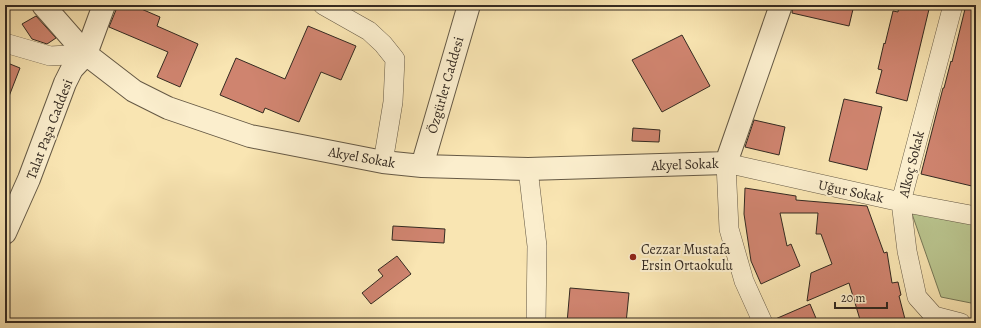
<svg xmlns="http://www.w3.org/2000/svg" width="981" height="328" font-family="Alegreya,serif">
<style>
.green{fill:#bac58f;stroke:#777858}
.building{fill:#cf846f;stroke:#342a21}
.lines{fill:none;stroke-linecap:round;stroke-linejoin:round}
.minor-casing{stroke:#655945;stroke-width:20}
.tertiary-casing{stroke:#655945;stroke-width:24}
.minor{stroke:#fbeecd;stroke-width:19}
.tertiary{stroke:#fbeecd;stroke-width:22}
.poi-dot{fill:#8f2418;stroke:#fbeecd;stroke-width:1.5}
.labels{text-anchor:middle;stroke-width:4;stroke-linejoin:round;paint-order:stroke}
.street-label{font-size:14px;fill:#342a21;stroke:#fbeecd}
.poi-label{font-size:14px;fill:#342a21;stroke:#fbeecd;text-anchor:start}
</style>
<rect width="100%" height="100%" fill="#f9e5b2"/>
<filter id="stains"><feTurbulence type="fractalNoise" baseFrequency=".005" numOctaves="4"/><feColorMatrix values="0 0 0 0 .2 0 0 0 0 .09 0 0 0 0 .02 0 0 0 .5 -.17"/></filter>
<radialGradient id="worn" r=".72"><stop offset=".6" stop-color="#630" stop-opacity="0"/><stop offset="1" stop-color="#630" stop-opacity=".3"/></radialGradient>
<path class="green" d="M911,211l65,12v81l-35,-7z"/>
<path class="building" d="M118,5h14l28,12 -3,9 41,18 -18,43 -23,-10 11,-25 -59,-25z
M793,5h61l-5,21 -57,-13z
M899,5h31l-23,96 -31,-8 6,-23 -4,-1 6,-26 1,1 8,-33 5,1z
M966,5h10v103l-4,19 4,1v59l-55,-13 22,-86h1l7,-27 1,1z
M36,16l20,22 -9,6 -15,-5 -10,-15z
M308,26l48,20 -15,34 -20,-8 -22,50 -34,-14 -2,5 -43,-18 16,-37 49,21z
M682,35l28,51 -48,26 -30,-52z
M5,62l15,6 -14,36h-1z
M844,99l38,8 -15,63 -38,-9z
M754,120l31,7 -6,28 -34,-8z
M633,128l27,2 -1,12 -27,-1z
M745,188l51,8v4l71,6 17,47 3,-1 5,31 6,-1 3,13 -2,1 7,27h-45l-12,-40 -42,18 4,-28 21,-9 -11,-30h-5l2,-21h-38l7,33 4,-2 9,22 -39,18 -10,-23 -7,-47z
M393,226l52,3 -1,14 -52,-3z
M397,256l14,18 -40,30 -9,-11 21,-17 -5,-6z
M570,288l59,5 -3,30h-59z
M810,304l8,19h-44l-1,-3z"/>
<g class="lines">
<g class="minor-casing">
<path id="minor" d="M323,5l46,26 14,13 12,15 -2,43 -10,60
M953,5l-52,197 6,49 10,46 17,19 27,7
M5,43l45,13 36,-2
M528,169l9,77 -1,77
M763,323l-19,-42 -15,-52 -3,-66 175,39 75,14"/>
</g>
<g class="tertiary-casing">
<path id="tertiary" d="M43,5l43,49 48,37 34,17 82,28 133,26 39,4 106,3 198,-6 55,-158
M422,166l47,-161
M5,233l24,-54 36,-96 7,-14 14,-15 18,-49"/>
</g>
<use href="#minor" class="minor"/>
<use href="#tertiary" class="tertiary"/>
</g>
<circle class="poi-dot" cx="633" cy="257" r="4"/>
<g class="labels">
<g class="street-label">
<text transform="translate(445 85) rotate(-74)" y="5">Özgürler Caddesi</text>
<text transform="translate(49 129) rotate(-69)" y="5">Talat Paşa Caddesi</text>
<text transform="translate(362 157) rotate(10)" y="5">Akyel Sokak</text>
<text transform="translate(685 164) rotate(-2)" y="5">Akyel Sokak</text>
<text transform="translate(911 164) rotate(-76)" y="5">Alkoç Sokak</text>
<text transform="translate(851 191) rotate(12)" y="5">Uğur Sokak</text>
</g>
<g class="poi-label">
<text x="641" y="254">Cezzar Mustafa<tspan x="641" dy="16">Ersin Ortaokulu</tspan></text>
</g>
</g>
<rect width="981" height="328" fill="none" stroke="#f9e5b2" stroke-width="20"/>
<rect x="6" y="6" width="969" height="316" fill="none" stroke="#342a21" stroke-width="2"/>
<rect x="10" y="10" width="961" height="308" fill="none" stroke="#342a21"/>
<path d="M835 302v6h52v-6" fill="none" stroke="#342a21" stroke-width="2"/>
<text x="841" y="302" font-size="12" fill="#342a21" stroke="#fbeecd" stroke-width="3" paint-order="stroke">20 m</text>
<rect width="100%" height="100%" filter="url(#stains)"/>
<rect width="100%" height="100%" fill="url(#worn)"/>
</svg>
